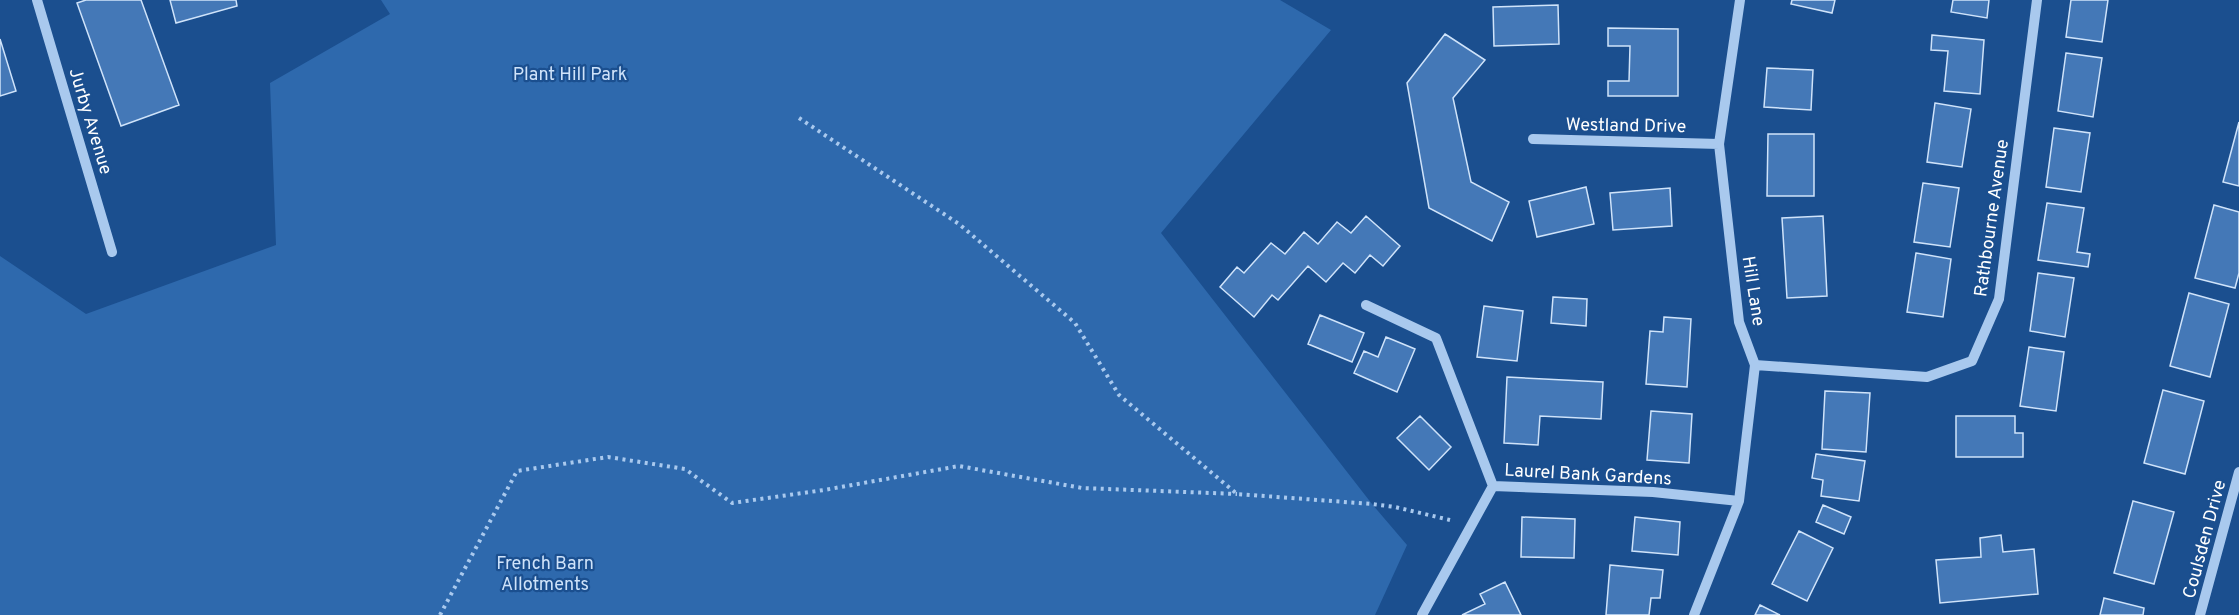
<svg xmlns="http://www.w3.org/2000/svg" width="2239" height="615" font-family="Overpass,sans-serif">
<style>
.green{fill:#2e69ad}
.building{fill:#4478b7;stroke:#cfe3fa;stroke-width:1.5}
.lines{fill:none;stroke-linecap:round;stroke-linejoin:round}
.path{stroke:#a9c9ee;stroke-width:4;stroke-dasharray:3 4.5;stroke-linecap:butt}
.minor{stroke:#a9c9ee;stroke-width:10}
.labels{text-anchor:middle;stroke-width:4.5;stroke-linejoin:round;paint-order:stroke}
.park-label{font-size:18px;fill:#cfe3fa;stroke:#1b4f8f}
.street-label{font-size:18px;fill:#fff;stroke:#1b4f8f}
</style>
<rect width="100%" height="100%" fill="#1b4f8f"/>
<path class="green" d="M381,0h899l51,30 -170,203 211,271 35,41 -32,70h-1375v-359l86,58 190,-69 -6,-162 120,-69z"/>
<path class="building" d="M86,0h55l38,105 -58,21 -44,-123z
M170,0h66l1,6 -61,17z
M1792,0h43l-3,13 -41,-9z
M1953,0h36l-2,18 -36,-6z
M2071,0h37l-6,42 -36,-5z
M1558,5l1,39 -65,2 -1,-39z
M1608,28l70,1v67h-70v-15h21l1,-35h-22z
M1445,34l40,26 -32,38 18,84 38,20 -17,39 -63,-33 -22,-125z
M1932,35l52,5 -4,54 -36,-3 4,-40 -17,-1z
M0,39l16,52 -16,5z
M2066,53l36,5 -9,59 -35,-6z
M1767,68l46,2 -2,40 -47,-3z
M1935,103l36,6 -9,58 -35,-5z
M2239,122v64l-16,-4z
M2054,128l36,5 -9,59 -35,-5z
M1768,134h46v62h-47z
M1923,183l36,5 -9,59 -36,-5z
M1586,187l8,37 -57,13 -8,-36z
M1670,188l2,38 -59,4 -3,-37z
M2047,203l37,5 -7,44 13,2 -2,13 -50,-7z
M2214,205l25,7v61l-4,15 -40,-10z
M1366,216l34,30 -17,20 -13,-11 -15,18 -12,-10 -17,19 -18,-16 -30,34 -6,-5 -18,22 -34,-30 17,-20 7,6 27,-30 14,11 19,-22 14,12 19,-22 14,11z
M1823,216l4,80 -40,2 -5,-80z
M1916,253l35,6 -8,58 -36,-5z
M2038,273l36,5 -9,59 -35,-6z
M2189,293l40,11 -19,73 -40,-11z
M1553,297l34,2 -1,27 -35,-3z
M1484,306l39,5 -6,50 -40,-4z
M1320,315l44,18 -12,29 -44,-18z
M1664,317l27,2 -4,68 -41,-3 4,-53 13,1z
M1386,337l29,12 -18,43 -43,-19 10,-22 14,6z
M2029,347l35,5 -8,59 -36,-5z
M1507,377l96,5 -2,37 -61,-3 -2,29 -34,-2z
M2163,390l41,11 -19,73 -41,-11z
M1825,391l45,2 -4,59 -44,-3z
M1651,411l41,3 -3,49 -42,-3z
M1420,416l31,31 -22,23 -32,-32z
M1956,416h59v17h8v24h-67z
M1816,454l49,7 -6,40 -38,-5 2,-16 -11,-2z
M2133,501l41,11 -20,72 -40,-11z
M1823,505l28,12 -7,17 -28,-12z
M1522,517l53,2 -1,39 -53,-1z
M1635,517l45,5 -2,33 -46,-4z
M1799,531l34,17 -26,53 -35,-17z
M2001,535l2,17 31,-3 4,45 -98,9 -4,-43 45,-3 -1,-19z
M1610,565l53,5 -3,28h-9l-2,17h-43z
M1505,582l16,33h-59l23,-11 -5,-10z
M2104,598l40,10 -1,7h-43z
M1760,605l20,10h-25z"/>
<g class="lines">
<path class="path" d="M799,118l160,106 116,99 44,72 118,99 135,10 23,3 55,13
M440,615l77,-144 91,-14 77,12 47,34 92,-13 135,-24 123,22 155,6"/>
<path class="minor" d="M37,0l75,252
M1533,139l186,5
M1366,305l70,33 57,148 160,6 86,9
M1755,365l172,12 45,-16 27,-62 38,-299
M1422,615l71,-129
M1694,615l45,-114 16,-136 -16,-43 -20,-178 21,-144
M2200,615l39,-143"/>
</g>
<g class="labels">
<g class="park-label">
<text x="570" y="80">Plant Hill Park</text>
<text x="545" y="569">French Barn<tspan x="545" dy="21">Allotments</tspan></text>
</g>
<g class="street-label">
<text transform="translate(91 121) rotate(73)" y="6">Jurby Avenue</text>
<text transform="translate(1626 125) rotate(1)" y="6">Westland Drive</text>
<text transform="translate(1991 218) rotate(-82)" y="6">Rathbourne Avenue</text>
<text transform="translate(1754 291) rotate(81)" y="6">Hill Lane</text>
<text transform="translate(1588 474) rotate(3)" y="6">Laurel Bank Gardens</text>
<text transform="translate(2204 539) rotate(-75)" y="6">Coulsden Drive</text>
</g>
</g>
</svg>
